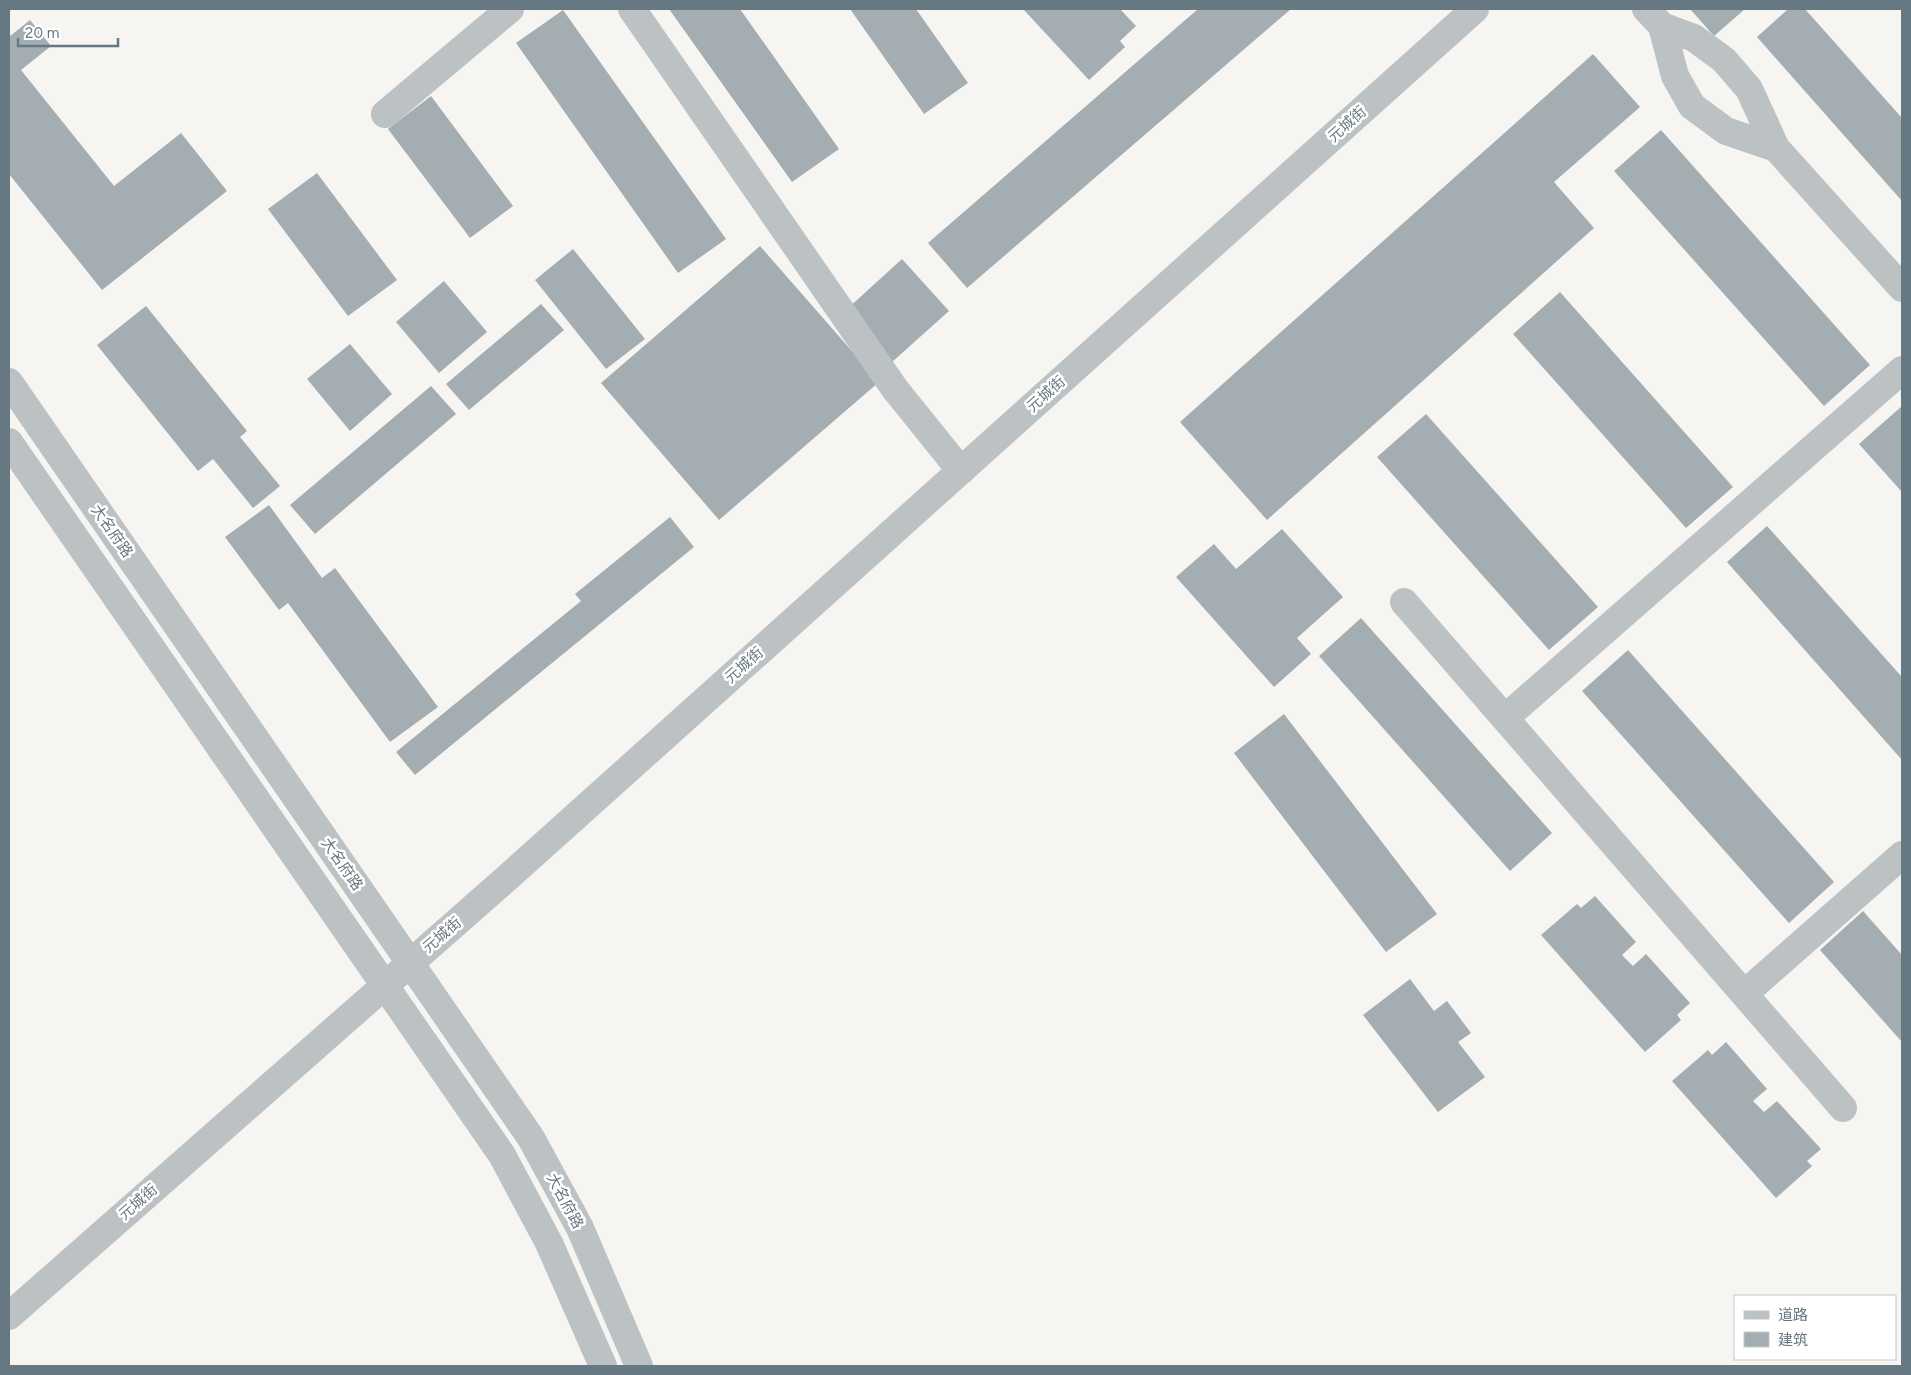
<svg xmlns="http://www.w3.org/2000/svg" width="1911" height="1375" font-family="Figtree,'Noto Sans SC',sans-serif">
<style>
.building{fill:#a4adb2}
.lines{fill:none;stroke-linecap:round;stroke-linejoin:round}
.minor{stroke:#bcc1c4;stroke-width:28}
.labels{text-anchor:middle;stroke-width:5;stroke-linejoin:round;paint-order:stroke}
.street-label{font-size:15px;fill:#667882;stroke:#fff}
</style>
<rect width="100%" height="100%" fill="#f6f5f2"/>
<path class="building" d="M669,9h71l99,140 -47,33z
M850,9h66l52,74 -44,31z
M1023,9h97l16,17 -16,15 5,6 -36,33z
M1198,9h93l-324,279 -39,-45z
M1690,9h55l-31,27z
M1788,9h17l97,109v83l-145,-164z
M563,10l163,229 -48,34 -162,-230z
M30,20l21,26 -30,24 93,116 67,-53 46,58 -125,99 -93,-116v-137z
M1593,54l47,53 -86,75 40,46 -327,292 -87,-98z
M431,96l82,110 -43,32 -82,-109z
M1661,130l209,235 -46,41 -210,-235z
M317,173l80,107 -49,36 -80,-107z
M760,246l119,136 -160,138 -118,-137z
M573,249l72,90 -39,30 -71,-89z
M902,259l47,52 -57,51 -46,-52z
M444,281l43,51 -48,41 -43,-51z
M1560,292l173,195 -47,41 -173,-194z
M541,304l23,26 -95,80 -23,-26z
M146,306l101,125 -7,6 40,49 -27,22 -40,-49 -15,12 -101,-126z
M350,344l42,50 -42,37 -43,-52z
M431,386l25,28 -141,120 -25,-29z
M1902,406v86l-43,-48z
M1426,414l172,193 -49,43 -172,-193z
M269,505l53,73 13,-10 103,139 -48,35 -102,-139 -9,7 -54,-73z
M670,517l24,30 -279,228 -19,-23 185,-151 -6,-7z
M1767,526l135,151v83l-175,-198z
M1282,529l61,68 -46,41 14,16 -37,33 -98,-110 38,-33 22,25z
M1361,618l191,215 -42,38 -191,-215z
M1628,650l206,232 -45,41 -207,-232z
M1284,714l153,200 -51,38 -152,-199z
M1595,896l41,46 -14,13 11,11 13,-12 44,49 -13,12 4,5 -36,32 -104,-117 36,-31 4,4z
M1863,911l39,44v87l-82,-92z
M1410,979l24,32 13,-10 24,32 -13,9 27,35 -47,35 -75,-97z
M1726,1042l41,47 -14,12 11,11 13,-11 44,48 -14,12 5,5 -36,32 -104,-117 36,-31 4,5z"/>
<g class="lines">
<path class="minor" d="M632,9l263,380 66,82
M1646,9l16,17 13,50 17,30 34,25 50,17
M1662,26l32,12 30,22 25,29 27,59 126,140
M385,114l125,-105
M9,382l522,756 49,90 59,138
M9,442l493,713 47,88 54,123
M1404,602l439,506
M1505,718l397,-348
M1744,994l158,-139
M9,1316l498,-438 968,-869"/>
</g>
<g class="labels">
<g class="street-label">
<text transform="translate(1347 124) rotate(-42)" y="5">元城街</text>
<text transform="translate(1046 394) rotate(-42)" y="5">元城街</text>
<text transform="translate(112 531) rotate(55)" y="5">大名府路</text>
<text transform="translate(744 665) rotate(-42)" y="5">元城街</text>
<text transform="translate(342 864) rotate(55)" y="5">大名府路</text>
<text transform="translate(442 935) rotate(-41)" y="5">元城街</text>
<text transform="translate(565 1201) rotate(62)" y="5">大名府路</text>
<text transform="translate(138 1202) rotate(-41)" y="5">元城街</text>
</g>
</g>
<rect width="1911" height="1375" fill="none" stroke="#667882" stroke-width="20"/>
<rect x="1734" y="1295" width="162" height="65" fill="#ffffff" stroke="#c2c9cd"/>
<rect x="1744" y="1311" width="25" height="8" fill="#bcc1c4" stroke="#c2c9cd"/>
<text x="1778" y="1320" font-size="15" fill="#667882">道路</text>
<rect x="1744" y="1332" width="25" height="15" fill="#a4adb2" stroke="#c2c9cd"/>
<text x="1778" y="1345" font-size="15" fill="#667882">建筑</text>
<path d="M18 38v8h100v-8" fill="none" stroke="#667882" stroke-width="2.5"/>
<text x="25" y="38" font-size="15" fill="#667882" stroke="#ffffff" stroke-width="4" paint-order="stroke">20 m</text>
</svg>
